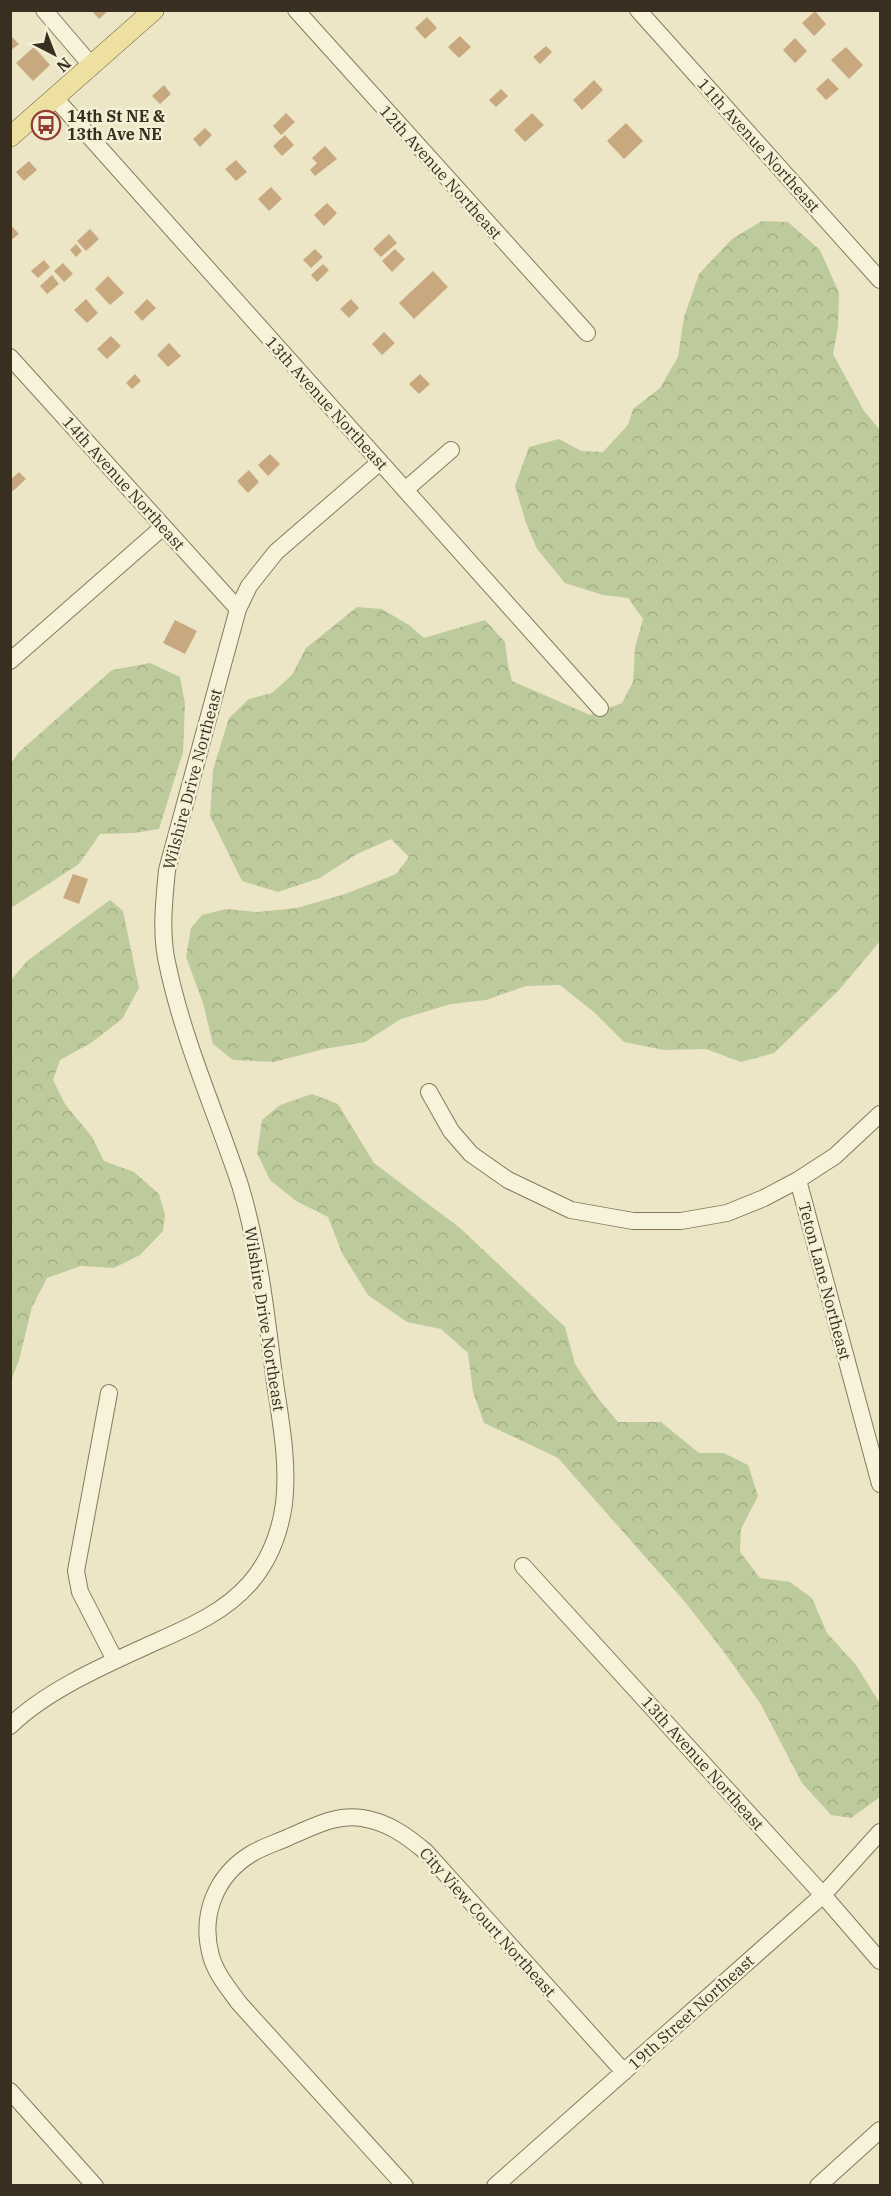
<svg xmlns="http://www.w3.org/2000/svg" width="891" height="2196" font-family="'IBM Plex Serif',serif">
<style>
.forest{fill:url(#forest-crowns)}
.building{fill:#c8a87f}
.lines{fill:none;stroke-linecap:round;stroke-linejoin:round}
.minor-casing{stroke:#87795d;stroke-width:18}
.major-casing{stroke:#554731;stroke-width:21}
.minor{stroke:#f7f3da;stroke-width:16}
.major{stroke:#ede0a1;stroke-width:20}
.labels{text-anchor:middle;stroke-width:5;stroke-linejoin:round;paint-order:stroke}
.poi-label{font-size:16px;font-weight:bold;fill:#382f20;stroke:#f4f0d6;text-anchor:start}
.street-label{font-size:16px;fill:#382f20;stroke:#f4f0d6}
</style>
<defs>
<pattern id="forest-crowns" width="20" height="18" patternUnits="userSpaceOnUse" patternTransform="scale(1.5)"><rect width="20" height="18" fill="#bdca9b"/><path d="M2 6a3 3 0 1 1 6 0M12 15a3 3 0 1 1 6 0" fill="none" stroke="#a3ae85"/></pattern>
</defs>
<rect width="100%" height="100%" fill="#ece6c7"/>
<path class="forest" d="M762,221l26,1 32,28 19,43 -1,34 -5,27 31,57 16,19v511l-41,49 -65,63 -33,9 -35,-13 -42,1 -40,-8 -29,-29 -35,-28 -34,1 -40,14 -35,4 -50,15 -36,23 -41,7 -50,13 -41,-2 -20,-16 -10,-41 -17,-46 5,-29 11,-13 24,-6 31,3 40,-4 48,-14 51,-20 13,-17 -18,-18 -34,15 -37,24 -42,14 -36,-11 -32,-65 3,-46 16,-52 20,-19 23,-6 20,-18 14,-27 51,-41 25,2 27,16 15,13 61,-18 20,22 3,23 4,16 78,34 32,-12 11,-21 2,-34 8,-29 -15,-21 -25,-3 -38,-12 -28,-34 -11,-26 -11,-37 14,-39 30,-8 22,12 22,1 25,-27 5,-16 27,-21 18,-31 6,-40 15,-43 33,-35z
M150,663l30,14 5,27 -2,48 -24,77 -25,4 -34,1 -21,30 -68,44v-145l8,-11 93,-82z
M110,900l13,11 16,77 -17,31 -31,24 -31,17 -7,20 12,24 27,33 12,24 30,11 25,22 6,21 -2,16 -23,24 -26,13 -33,-2 -34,12 -15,29 -13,53 -8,21v-401l16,-19z
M312,1094l26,10 36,59 86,65 105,99 10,37 22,33 21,25h43l38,31h25l24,12 10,31 -17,33 -1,23 20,26 30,4 22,16 15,35 29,32 23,37 1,95 -29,21 -20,-3 -29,-32 -42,-80 -36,-51 -39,-50 -127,-144 -74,-35 -11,-31 -5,-39 -27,-24 -34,-7 -39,-27 -26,-42 -14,-36 -32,-16 -26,-21 -13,-27 5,-33 18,-15z"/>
<path class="building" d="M91,10h18l-10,9z
M815,11l11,13 -12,12 -12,-13z
M427,17l10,11 -12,11 -10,-11z
M10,35l9,9 -9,7z
M460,36l11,11 -12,11 -11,-11z
M795,38l12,13 -12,12 -12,-13z
M546,46l6,6 -12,12 -7,-7z
M34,47l16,18 -17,16 -17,-18z
M846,47l17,18 -14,14 -18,-19z
M828,78l11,11 -13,11 -10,-11z
M594,80l9,10 -21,20 -9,-10z
M164,85l7,9 -11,10 -8,-8z
M501,89l7,7 -12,11 -7,-7z
M286,113l9,9 -14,13 -8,-9z
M532,113l12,12 -19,17 -11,-12z
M626,123l17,18 -19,18 -17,-18z
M205,128l7,7 -12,12 -7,-8z
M285,135l9,10 -12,11 -9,-10z
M325,146l12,13 -22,17 -5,-6 7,-7 -5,-5z
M236,160l11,12 -11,9 -11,-12z
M29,161l8,9 -13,11 -8,-9z
M271,187l11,12 -13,12 -11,-12z
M327,203l10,10 -13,13 -10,-11z
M10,224l9,10 -9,7z
M90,229l9,10 -13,12 -9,-10z
M389,234l8,9 -16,14 -8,-8z
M76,244l6,7 -6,6 -6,-7z
M315,249l8,8 -12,11 -8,-8z
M395,249l10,10 -13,13 -10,-11z
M44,260l6,7 -12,11 -7,-7z
M63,263l10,11 -9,8 -10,-11z
M323,264l6,6 -12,12 -6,-7z
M433,271l15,16 -34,32 -15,-16z
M52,275l7,9 -12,10 -7,-8z
M108,276l16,17 -14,12 -15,-16z
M86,299l12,14 -11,10 -13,-13z
M147,299l9,9 -14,13 -8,-9z
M351,299l8,9 -10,10 -9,-9z
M384,332l11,11 -13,12 -10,-11z
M111,336l10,10 -14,13 -10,-10z
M169,343l12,13 -13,11 -11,-12z
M135,374l6,7 -9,8 -6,-6z
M420,374l10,10 -11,10 -10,-10z
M270,454l10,10 -12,12 -10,-11z
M249,470l10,12 -11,11 -11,-12z
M19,472l7,7 -13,12 -3,-2v-9z
M175,620l22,11 -12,23 -22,-11z
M73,874l15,5 -9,25 -16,-6z"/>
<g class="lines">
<g class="minor-casing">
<path id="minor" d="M44,10l47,55
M296,10l291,323
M638,10l242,270
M55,98l545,610
M10,357l228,252
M405,490l46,-40
M10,661l153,-134
M429,1092l22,39 20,23 37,26 63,30 62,11h48l46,-8 37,-15 34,-18 37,-24 45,-42
M798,1180l82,304
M109,1393l-33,178 4,21 35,68
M523,1566l300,329 57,66
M10,1726c37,-36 95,-61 141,-82 36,-16 73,-31 99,-61 19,-22 30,-51 34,-79 5,-43 -4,-86 -10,-128 -8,-64 -15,-128 -34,-191 -24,-72 -56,-143 -72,-218 -8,-32 -4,-65 -1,-97l71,-261 11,-23 27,-34 104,-90
M10,2091l85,95
M405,2186l-166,-183c-10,-14 -23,-29 -28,-47 -11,-40 4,-80 40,-102 11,-7 25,-11 38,-17 24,-10 46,-23 73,-19 26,4 45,18 64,34l198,220
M495,2186l328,-291 57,-63
M818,2186l62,-56"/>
</g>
<g class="major-casing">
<path id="major" d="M10,137l144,-127"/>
</g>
<use href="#minor" class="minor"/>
<use href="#major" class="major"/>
</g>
<defs>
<g id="bus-ring" transform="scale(1.5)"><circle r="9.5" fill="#f4f0d6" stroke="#923e31" stroke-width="1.5"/><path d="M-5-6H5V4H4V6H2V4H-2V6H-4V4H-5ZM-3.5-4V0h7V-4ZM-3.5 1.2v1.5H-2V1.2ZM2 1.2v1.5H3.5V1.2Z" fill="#923e31"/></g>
</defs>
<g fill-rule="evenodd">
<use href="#bus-ring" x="46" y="125"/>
</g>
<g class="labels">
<g class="poi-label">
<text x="67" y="122">14th St NE &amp;<tspan x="67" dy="18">13th Ave NE</tspan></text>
</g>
<g class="street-label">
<text transform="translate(759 145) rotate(48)" y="6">11th Avenue Northeast</text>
<text transform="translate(441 172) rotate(48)" y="6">12th Avenue Northeast</text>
<text transform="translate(327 403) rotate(48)" y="6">13th Avenue Northeast</text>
<text transform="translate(124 483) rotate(48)" y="6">14th Avenue Northeast</text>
<text transform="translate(192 779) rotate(-75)" y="6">Wilshire Drive Northeast</text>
<text transform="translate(825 1281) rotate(75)" y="6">Teton Lane Northeast</text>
<text transform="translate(265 1319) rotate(81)" y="6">Wilshire Drive Northeast</text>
<text transform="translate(703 1763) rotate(48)" y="6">13th Avenue Northeast</text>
<text transform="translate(488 1922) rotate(48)" y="6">City View Court Northeast</text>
<text transform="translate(691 2012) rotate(-42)" y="6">19th Street Northeast</text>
</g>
</g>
<rect width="891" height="2196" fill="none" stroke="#382f20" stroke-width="24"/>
<g transform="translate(54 54) rotate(138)" stroke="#f4f0d6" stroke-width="4.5" paint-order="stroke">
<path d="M0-4.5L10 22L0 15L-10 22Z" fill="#382f20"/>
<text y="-9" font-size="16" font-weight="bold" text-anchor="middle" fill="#382f20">N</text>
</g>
</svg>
